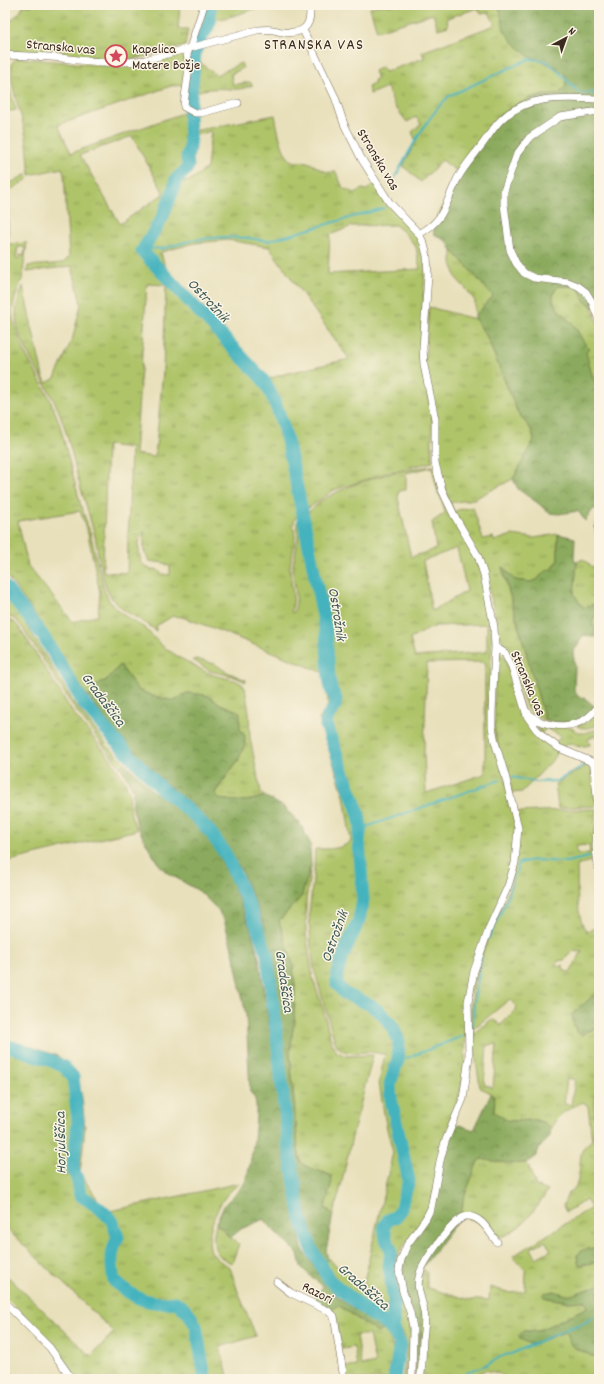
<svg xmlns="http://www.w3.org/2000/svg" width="604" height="1384" font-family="Dekko,sans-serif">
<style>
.grass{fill:url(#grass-tufts);stroke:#757744;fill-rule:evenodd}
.forest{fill:url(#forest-crowns);stroke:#636a3e}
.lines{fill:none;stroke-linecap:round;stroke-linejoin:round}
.stream{stroke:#44b3be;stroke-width:2}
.river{stroke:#44b3be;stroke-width:13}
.minor-casing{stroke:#786a55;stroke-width:8}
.minor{stroke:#fff;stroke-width:7}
.labels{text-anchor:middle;stroke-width:3;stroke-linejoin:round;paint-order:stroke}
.street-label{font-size:14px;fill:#3b2a1e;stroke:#fcf5e5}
.poi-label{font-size:14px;fill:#3b2a1e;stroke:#fcf5e5;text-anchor:start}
.water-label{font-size:15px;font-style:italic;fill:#3e5a56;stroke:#fcf5e5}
.quarter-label{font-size:16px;letter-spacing:1px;fill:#3b2a1e;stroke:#fcf5e5}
</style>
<defs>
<pattern id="grass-tufts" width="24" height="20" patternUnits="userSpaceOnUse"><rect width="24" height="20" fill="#afc469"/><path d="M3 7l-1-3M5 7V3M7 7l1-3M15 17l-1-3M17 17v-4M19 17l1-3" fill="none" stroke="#909f56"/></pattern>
<pattern id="forest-crowns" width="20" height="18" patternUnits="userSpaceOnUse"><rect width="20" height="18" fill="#8baa5d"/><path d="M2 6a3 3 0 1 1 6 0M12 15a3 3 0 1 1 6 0" fill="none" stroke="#738b4c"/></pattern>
</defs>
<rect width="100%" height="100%" fill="#fcf5e5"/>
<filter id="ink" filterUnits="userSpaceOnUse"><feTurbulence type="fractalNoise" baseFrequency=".025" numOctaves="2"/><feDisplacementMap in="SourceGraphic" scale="8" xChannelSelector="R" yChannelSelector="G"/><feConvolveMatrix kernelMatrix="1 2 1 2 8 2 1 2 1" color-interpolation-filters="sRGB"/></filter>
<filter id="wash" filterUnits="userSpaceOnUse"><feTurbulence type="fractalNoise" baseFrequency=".012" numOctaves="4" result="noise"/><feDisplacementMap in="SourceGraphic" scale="16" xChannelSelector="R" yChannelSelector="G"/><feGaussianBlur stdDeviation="0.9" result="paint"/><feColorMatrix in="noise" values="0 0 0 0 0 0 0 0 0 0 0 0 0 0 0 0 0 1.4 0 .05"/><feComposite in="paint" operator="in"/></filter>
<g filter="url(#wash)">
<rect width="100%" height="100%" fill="#e8e0bb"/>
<path class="grass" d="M24,5h156l-2,24h10l-3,17 -51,13 -16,1v-6l-4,-1 -1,6 -108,-8v-25l15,-14z
M206,5h50l1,3 -24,8 -17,4 -12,16 -3,6 -5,1z
M378,5h81l2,2 5,-2h33l-1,2 35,51 20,8 12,8 1,12 -7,8h-12l-17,4 -57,55 -14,20 -17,-13 -21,22 -18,-16 13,-25 -4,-9 9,-8 -5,-7 -9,5 -13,-17 -7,-18 -17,7 -2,-7 7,-4 -1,-3 3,-1 -3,-8 8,-4 3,5 39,-14 -2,-6 73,-27 -6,-13 -8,2 -3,-6 -31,10 1,8 -10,3 -5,-15 -56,17 -7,-23z
M198,49v12l18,14 25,-12 2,5 -12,6 2,11 17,-3 3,3c-5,2 -10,4 -16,4 -16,0 -25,-2 -41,3l-2,17 -6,-3 -1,-10 4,-41 2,-4z
M179,55h5l2,3 -1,27 -14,1 -113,39 13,28 112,-40 12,3 -1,15 81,-16c2,10 7,45 20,47 6,0 8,-2 15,1 9,5 15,11 26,9l7,16 12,5 7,-4 5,1 7,-7 44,55 5,8 2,26 -4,66 11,84v40l-46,11 -52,17 -38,27c-5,9 -1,12 -1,21 0,10 -4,18 -5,28 -1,13 7,35 1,46l2,1c8,-14 -2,-33 0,-48 1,-9 4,-18 5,-27 0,-6 -3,-12 0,-18 3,-4 6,-4 9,-7 7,-5 12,-11 19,-15 28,-17 75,-29 107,-32l44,94 5,14 10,64 -3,67 26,118 -2,39 -47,142 -1,60 -3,20 -4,16 -15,40 -12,63 -7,14 -25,36 -3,18 15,57 -2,51h-6c1,-11 4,-26 3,-37 -1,-15 -39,-36 -51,-46 -11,-10 -23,-21 -31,-34l4,-3 35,27 30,-134 -7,-27 -7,-42 6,-29c-4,0 -8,-1 -13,-2 -14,-1 -29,6 -37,-10l-21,-73 -3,-22 -2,-32 5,-45 1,-21c13,0 26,1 36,-8l-7,-45 -25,-77 9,-10v-8l-4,-28 -111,-45 -31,-11 -9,-1 -17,10v5c-16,-14 -35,-17 -47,-37 -8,-15 -11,-45 -15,-62 -5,-18 -11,-35 -16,-53 -6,-24 -11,-49 -21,-72 -11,-25 -41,-66 -41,-91 -1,-10 4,-20 7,-30l20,91 4,6 8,-5 5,-11 13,-30 8,-33 -9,-38 -45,6 1,-6 35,-3 6,-6 -5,-83 -2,-6 -32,7c-2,-16 -2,-31 -6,-47 -4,-20 -15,-41 -12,-63 0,-5 4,-6 8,-7l98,9 29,-3zM211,131l-4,37 -18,13 -6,1 -3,-4 10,-8 3,-34zM132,136l30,54 1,4 -43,30 -40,-69zM395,225l10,8 11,14 4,22 -92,5 2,-39 22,-9zM228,240l41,7 80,112 -69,16 -14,5 -93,-100 -9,-16 -3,-12 34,-9zM147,284l19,1 -3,86 -8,86 -20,-3zM107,445l24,3 -4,125 -23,-1 -1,-5zM432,467l6,26 3,5 4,15 -13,9 4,27 -25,8 -13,-59 1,-7 7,-1v-17zM144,531v20l5,10 15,2 6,4v8l-7,-1 -7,-5 -5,1 -10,-7 -3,-19zM457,548l10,43 -35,20 -9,-50zM487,624v28l-72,5 -5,-18 15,-8 11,-5zM485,662v112l-59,19 -2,-39 3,-91z
M5,60l1,1 2,24 8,25 -11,2z
M27,174l1,5 -19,12 -1,53 19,-1 -5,36 -7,19 -3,14 1,8 11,31 25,46 10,25 21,80 10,30 14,58 6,12 9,9 6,5 20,12 16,17 19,13 26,14 11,4 17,4 8,4 3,4 4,24 1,26 11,54 3,4c-13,7 -32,5 -46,3l-3,-6 24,-34 6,-23 -5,-7 -5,-19 -13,-5 -14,-9 -10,-2 -11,-1 -13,8 -21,-5 -15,-6 -18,-25 -14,16 -6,1 -11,16 -21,-30 -25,-42 -38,-53v-387zM18,247h7l-1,9 -4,-1 -1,4 -3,-1zM80,511l8,23 12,59 -2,22 -25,7 -45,-56 -10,-45z
M452,251l2,1 39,44 -15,17 -3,2v-14l-8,-11 -11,-12 -4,-16z
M559,286h12l9,4 11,15 8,21v56l-6,-3 -8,-27 4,-4c-7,-6 -9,-14 -14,-21 -8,-11 -34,-26 -16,-41z
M429,307l46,12 11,16 31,76 15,20 2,9 -21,39 -39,20 -24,4 -2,-5 -10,-36 -13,-101z
M473,507l10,32 10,-2 1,4 18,-6 22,3 24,-4v26l-5,8 -9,4 -7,8 -7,2 -15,-2 -8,-8 -3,-4h-2l43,152 -4,-1 -14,-10 -14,-42 -16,-39 -9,-45 -33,-71 2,-2z
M583,559l8,7 8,3v68h-6l2,-7 -3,-9 7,-12v-3l-3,-3 -13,5 -9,-14 3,-32z
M5,596l11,12 58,95 32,41 19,19 -5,4 -46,-59 -52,-81 -6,-7 -11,-6z
M5,617l11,7 5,6 52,83 37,45 16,25 3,9 2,23 6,15 -132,32z
M498,654h2l5,3 22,64 32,28 -8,13 -29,30 -10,1 -17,-58 -1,-50z
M196,659l19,5 10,7 21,9v2l-14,-6 -22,-5 -17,-11z
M599,710v15c-7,2 -17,6 -23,0l11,-2z
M533,720l37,7 7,5 6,1 16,-4v6l-11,4 2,6 -11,2 -9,-4 -9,5 -6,-4 6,-8 -15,-8 -4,5z
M589,764l2,2 5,40 -38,2 -3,-24z
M590,809h6l-3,51 -16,6c1,19 -2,51 10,66l12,-7v66l-27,24 11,20 4,-3 12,-6v51l-5,30 5,56v84l-16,3 -6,5 1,8 2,2 19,-3v23l-30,11 -15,-5 -10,6 24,5 17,-1 3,6 -50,24h-15l-2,8 7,4 5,1 31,-12 4,2 5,13 19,9 7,-1v12l-13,12h-79l-9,-6 -13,-3 -15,9h-47l-3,-91 3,-19 4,3v16l44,12h18l1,-13 21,6 14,-2 1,-20 -13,-15 78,-48 -5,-8 -20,12 -3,-6 5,-13c16,-6 9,-33 15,-44 1,-3 7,-7 9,-9l-4,-34 -5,-4c-15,7 -24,11 -32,26l-6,-5 -9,-3 -28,1 -15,-9c3,-16 2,-18 -13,-24l-7,-49 1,-6 18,-14 9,6 16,-17 -7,-9 -37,30 -3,-1 1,-26 9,-44 31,-75 5,-71zM589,845l1,8 -13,1 -1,-8zM581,950l1,1 -12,22 -6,-3 -1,-5 -3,2 -4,-2 2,-4 6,-1 9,-9 5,1zM497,1044l-4,43 -1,1 -8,-4 3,-39zM567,1078l8,2 -4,25 -7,-1zM545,1241l6,9 -15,8 -5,-10z
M311,866l-5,34v33l7,46 10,29 8,33 6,11 9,4 27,-1 -21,82 -13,57 -6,20 -8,-7 3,-12 -2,-22 -21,-7 -4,-4 -3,-13 -8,-95 3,-27 2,-5 -1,-7 1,-26 -2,-24 -14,-44 22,-24z
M5,1041l29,7 24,8 18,15 6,26 3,31 -5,45 20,30 10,8 130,-28c-5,4 -10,8 -14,13 -10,12 -21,40 -15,55 4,8 12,12 19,16l8,25 18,44 -36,11 9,32h-152l-22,-32 -50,-50v-23l86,82 23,-24 -109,-105z
M481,1159l21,3 25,1 9,23 12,5c-15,21 -24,37 -49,47h-3l-11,-14 -24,-8 2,-16 15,-39z
M216,1224c6,4 8,8 12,12 3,3 8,4 11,8l-7,19c-19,-6 -21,-21 -16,-39z
M338,1305l40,28 5,-3c16,14 8,31 5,49h-42l-3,-11 14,-2 -3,-19 -12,2 -10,-39zM356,1335h13l6,28 -14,3z
M5,1367l13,12h-9l-4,-3z"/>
<path class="forest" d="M499,5h100v308l-8,-8 -7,-4 -4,-11 -9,-4h-12c-18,15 8,30 16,41 5,7 7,15 14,21l-3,4 7,27 6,3v124l-2,4 -3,-2 -9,13 -7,-10 -19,3 -10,-1 -10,-9 -21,-15 -5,-10 21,-39 -2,-9 -15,-20 -31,-76 -11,-16v-4l3,-2 15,-17 -39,-44 -2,-1 -4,-9 -14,-8 -1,-9 40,-72 28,-39 29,-16 29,-4 7,-8 -1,-12 -12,-8 -25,-10 -15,-14 -9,-12z
M558,534l17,4 -1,22 3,2 -3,32 9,14 13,-5 3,3v3l-7,12 3,9 -2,7 -11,-1 -4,9 -5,7 2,15 -1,23 3,5 9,4 9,8c-11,16 -33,18 -50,13l-43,-153h2l3,6 8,7 15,2 7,-2 7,-8 9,-4 5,-8z
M120,665l18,25 15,6 21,5 13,-8 11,1 10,2 14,9 18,7v17l5,7v8l-6,15 -24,33 3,7c14,2 33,4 46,-3l20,11 15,15 11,21 1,23 -10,31 -16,17 -6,7 14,44 2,24 -1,26 1,7 -2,6 -3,26 8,95c1,4 1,10 3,13 4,6 23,9 30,14l1,6 -7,25 8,7 -7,37 2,8 -4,3 -8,-13 -11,-39 -6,-36 -8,-34 -6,-77 -14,-109 -8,-32 -22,-52 -31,-47 -14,-15 -18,-13 -35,-34 -29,-31 -25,-32 11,-16 6,-1z
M125,763l29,29 19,13 18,15 14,15 12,17 12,24 21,51 9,31 16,107 20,145 7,39 20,29 17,20 16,12 15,9 13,11 -5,3 -40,-28 -6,5 -18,-10 9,-14 -10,-8 -12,-11 -3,-14 -22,-20 -12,-14 -23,10 -11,9 -8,-10 -6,-4c3,-9 6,-17 13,-24 5,-5 11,-10 15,-16 7,-11 15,-73 11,-85 -1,-3 -4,-6 -5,-8l-4,-76 -13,-63 -9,-32 -7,-11 -18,-18 -33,-19 -9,-10 -19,-34 -5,-19v-19l-5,-11 -8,-12z
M599,991v35l-12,6 -4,3c-9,-1 -10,-13 -11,-21z
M491,1094c6,4 3,11 3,18l14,9 28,-1 9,4 6,4c-1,12 -2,10 -10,18 -3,4 -4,10 -8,13 -10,9 -39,2 -52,0l-3,2 -15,39 -2,16 -45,60 6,37 -4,66h-3l-2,-35 -11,-74 3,-15 22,-34 15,-57 11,-38 6,-1 15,5z
M599,1247v15l-19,3 -2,-2 -1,-8 6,-5z
M599,1285v70l-7,1 -19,-9 -3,-3 -2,-10 -4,-2 -31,12 -5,-1 -8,-4v-4l3,-4h15l50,-24 -3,-6 -17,1 -24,-5v-4l10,-2 15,5z"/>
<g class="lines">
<path class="stream" d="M394,179c16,-28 31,-60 55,-83l80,-37 17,2 14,12 19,20h20
M142,251l15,-3 4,1 32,-9 30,-3 25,1 20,3 116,-33
M512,777l23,5 22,-1 29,-17
M361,827l8,-1 131,-46
M489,938l17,-36 13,-39 15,-3 32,2 24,-5
M473,1026l1,-24 8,-45
M398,1060l9,-2 56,-22
M456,1379c12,-8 19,-9 32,-15 10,-4 11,-9 23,-10l58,-26 15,-5 15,-9"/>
<path class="river" d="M190,106l5,-52 3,-13 9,-12 3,-8v-16
M189,112l1,34 -3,11 1,9 -2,4 -10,9 -3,12 -11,27 -20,33 113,120c5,5 10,10 13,17 19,36 25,83 34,123
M303,516l23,116 3,46 2,11 5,10 -1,7 -7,10 -2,9 33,89 2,13 -2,13 4,60 -4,20 -17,38 -5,16v10l8,10 26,11 11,9 11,13 6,15 -1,18 -8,24 1,15 18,82 -6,18 -2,9 -4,8 -9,4 -4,7 2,12 5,11 -2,16 5,35 -1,17 1,15
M5,587l38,49 42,69 28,33 49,51 34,28 15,16 15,22 24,53 17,46 10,84 11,104 13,77 11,31 17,30 39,32 18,12 8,9 6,10 -6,36
M5,1046l7,1 40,14 12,6 9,10 5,44 -5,48 5,12 2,14 18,12 13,12 7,18c-8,16 -7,26 -4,44 21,18 33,24 62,21l12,10 8,14 8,46v7"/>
</g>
</g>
<g filter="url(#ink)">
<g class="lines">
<g class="minor-casing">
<path id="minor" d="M204,5l-14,43 -3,6c4,18 -2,35 -3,53l11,6h6l37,-10
M303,30l32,67 9,27 17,34 28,44 30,32 5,10 3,12 1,19 -5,73 1,17 11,54v44l7,27 12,25 24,41 6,19 10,52 1,20 -3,65v15l3,15 10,33 13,53 -3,35 -7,23 -18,40 -16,45 -6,31 1,55 -6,42 -18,43 -5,19 -9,47 -5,10 -19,27 -6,15 -2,10 4,22 7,20 3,16 -1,51
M5,55c19,1 37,1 56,3 29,3 55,7 84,2l112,-30c5,0 11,-1 16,0 3,0 6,2 10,2 20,3 30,-6 26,-27
M599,111l-39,6 -31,21 -12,16 -13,37v13l6,46 6,13 8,10 10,5 34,4 10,4 8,6 6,10 7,18
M419,234c24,-13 25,-26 36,-50 5,-13 17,-26 26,-38 7,-9 13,-20 22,-28 26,-24 64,-20 96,-19
M599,523l-1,9 1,5
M495,647l10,6 7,14 15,49 9,13 8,8 15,11 33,14 2,4 4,41 -2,40 2,19
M526,711c20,21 57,20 73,-6
M277,1282l14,11 37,18 6,5 10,63
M5,1303l45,45 22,31
M420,1379c3,-13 2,-27 3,-40 1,-8 3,-19 1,-27 -2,-14 -9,-24 -4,-39 4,-12 35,-58 48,-57 14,1 21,16 29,26"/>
</g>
<use href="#minor" class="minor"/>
</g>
</g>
<defs>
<g id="sight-ring" transform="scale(1.15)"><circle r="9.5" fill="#fcf5e5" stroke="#d1495b" stroke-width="1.5"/><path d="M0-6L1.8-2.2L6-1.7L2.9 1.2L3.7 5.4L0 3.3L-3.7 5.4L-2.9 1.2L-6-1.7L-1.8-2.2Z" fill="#d1495b"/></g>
</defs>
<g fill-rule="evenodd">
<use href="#sight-ring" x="116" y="56"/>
</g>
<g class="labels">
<g class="street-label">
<text transform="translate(61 46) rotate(5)" y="5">Stranska vas</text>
<text transform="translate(379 159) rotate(59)" y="5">Stranska vas</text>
<text transform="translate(529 683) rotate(67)" y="5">Stranska vas</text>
<text transform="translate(318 1292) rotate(27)" y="5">Razori</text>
</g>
<g class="poi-label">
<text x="132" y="53">Kapelica<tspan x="132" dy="16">Matere Božje</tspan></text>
</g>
<g class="water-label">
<text transform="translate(209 300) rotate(47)" y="5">Ostrožnik</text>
<text transform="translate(338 614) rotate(81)" y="5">Ostrožnik</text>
<text transform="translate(104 699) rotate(53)" y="5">Gradaščica</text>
<text transform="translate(334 936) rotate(-70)" y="5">Ostrožnik</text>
<text transform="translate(285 981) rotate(82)" y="5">Gradaščica</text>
<text transform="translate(60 1143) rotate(-91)" y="5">Horjulščica</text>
<text transform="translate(364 1286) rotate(41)" y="5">Gradaščica</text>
</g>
<g class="quarter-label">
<text x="314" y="49">STRANSKA VAS</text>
</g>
</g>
<rect width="604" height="1384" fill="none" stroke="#fcf5e5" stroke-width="20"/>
<g transform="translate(566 38) rotate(41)" stroke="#fcf5e5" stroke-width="3" paint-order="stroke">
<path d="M0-3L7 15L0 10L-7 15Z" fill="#3b2a1e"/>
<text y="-6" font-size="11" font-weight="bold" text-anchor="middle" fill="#3b2a1e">N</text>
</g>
</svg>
